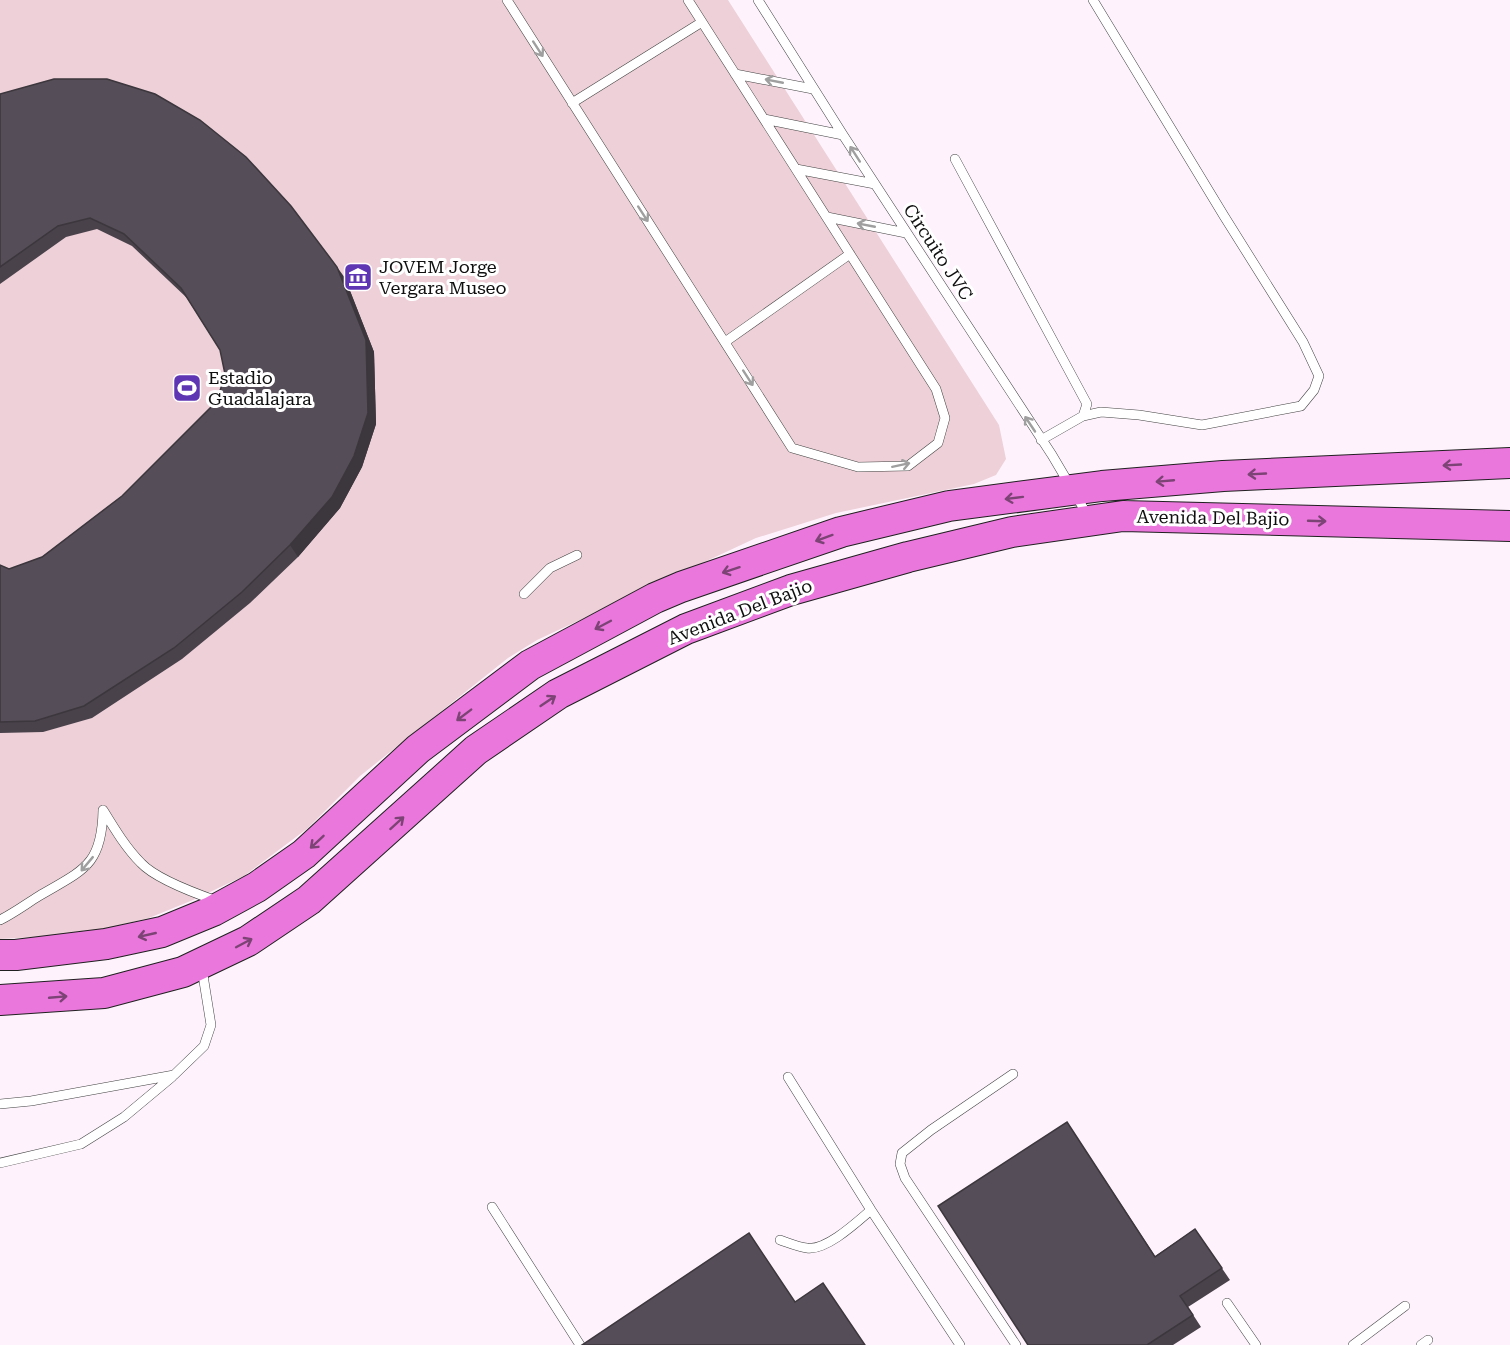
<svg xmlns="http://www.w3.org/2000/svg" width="1510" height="1345" font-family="'Roboto Serif',serif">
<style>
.pitch{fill:#eed0d8}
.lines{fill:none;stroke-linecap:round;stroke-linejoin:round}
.lane-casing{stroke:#424242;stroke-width:10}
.primary-casing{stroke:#202020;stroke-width:32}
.lane{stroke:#fff;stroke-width:9}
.primary{stroke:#ea77db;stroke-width:30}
.wall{fill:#49424b}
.shaded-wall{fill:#3c363d}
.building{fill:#554d57;stroke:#3c363d;stroke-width:1.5}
.oneway{stroke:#9f9f9f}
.oneway2{stroke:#7c4375}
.labels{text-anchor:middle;stroke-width:6;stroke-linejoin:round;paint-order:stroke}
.street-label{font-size:18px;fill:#0f0f0f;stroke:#fff}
.poi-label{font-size:18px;fill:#0f0f0f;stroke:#fff;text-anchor:start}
</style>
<rect width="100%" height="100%" fill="#fef3fc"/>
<path class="pitch" d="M0,0h728l271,425 7,34 -10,16 -22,9 -138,29 -80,25 -219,102 -29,18 -148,118 -52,52 -64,48 -51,24 -44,18 -50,12 -47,6 -52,3z"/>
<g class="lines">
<g class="lane-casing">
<path id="lane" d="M507,0l285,448 66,19 50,-1 30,-23 7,-25 -9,-29 -248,-389
M758,0l85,135 209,320 36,61
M735,74l78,15
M572,103l130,-81
M764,119l79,16
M955,159l132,245 -4,12 -42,24
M796,169l79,15
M827,217l79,16
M725,342l125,-88
M1083,416l18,-4 38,3 63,10 99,-19 13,-16 5,-14 -16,-34 -79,-126 -131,-216
M524,594l26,-26 27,-13
M103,810c11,18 23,38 38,53 14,15 56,31 76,38
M0,920c14,-7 26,-16 39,-24 44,-26 63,-30 64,-86
M1013,1074l-82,56 -29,23 -2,11 5,14 111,167
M788,1077l83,133 89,135
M0,1104l31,-3 143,-26 30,-29 7,-21 -9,-56
M0,1163l81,-19 43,-27 48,-40
M492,1207l88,138
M780,1240c9,3 18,7 27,8 19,3 50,-26 64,-38
M1227,1303l29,42
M1353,1345l52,-39
M1421,1345l7,-5"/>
</g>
<g class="primary-casing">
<path id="primary" d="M0,955h16l90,-11 56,-12 51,-21 44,-24 47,-33 114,-105 112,-84 125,-67 26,-11 160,-55 108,-26 153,-20 121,-10 287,-13
M0,1000l104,-7 79,-21 65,-31 61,-41 167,-150 82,-56 128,-65 105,-39 117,-33 104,-25 111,-16 387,10"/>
</g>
<use href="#lane" class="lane"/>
<use href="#primary" class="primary"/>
</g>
<path class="wall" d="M0,94l345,184 29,74 2,72 -14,43 -22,41 -42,49 -48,46 -68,56 -90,59 -49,14 -43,1v-168l9,4 33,-12 80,-61 95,-95 8,-27 -5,-24 -33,-52 -55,-52 -35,-17 -31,8 -66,47z
M1067,1122l88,134 40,-27 35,51 -42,27 13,20 -28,18h-145z"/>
<path class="shaded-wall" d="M337,267l8,11 29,74 2,72 -14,43 -22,41 -42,49 -8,-12z"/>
<path class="building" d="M54,79h53l48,15 45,26 46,37 45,49 46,61 29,73 2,73 -14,43 -22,41 -42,48 -48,47 -68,56 -90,58 -49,15 -35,1v-157l9,4 33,-12 80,-61 95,-95 8,-27 -5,-24 -39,-62 -57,-54 -34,-16 -32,8 -58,41v-173z
M1067,1122l88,135 40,-28 27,39 -42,28 13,19 -46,30h-119l-90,-139z
M749,1233l46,69 28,-19 42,62h-283z"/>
<defs><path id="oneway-shaft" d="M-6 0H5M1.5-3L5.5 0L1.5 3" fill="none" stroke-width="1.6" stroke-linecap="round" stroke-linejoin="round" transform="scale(1.5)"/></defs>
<g class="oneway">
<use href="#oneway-shaft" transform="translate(538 49) rotate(57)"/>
<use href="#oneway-shaft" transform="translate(774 81) rotate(-169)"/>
<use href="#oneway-shaft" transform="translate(855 154) rotate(-123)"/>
<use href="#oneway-shaft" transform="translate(643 214) rotate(57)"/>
<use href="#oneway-shaft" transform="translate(866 225) rotate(-169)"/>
<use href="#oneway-shaft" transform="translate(748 378) rotate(57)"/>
<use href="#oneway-shaft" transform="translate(1030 424) rotate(-124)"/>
<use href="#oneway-shaft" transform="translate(901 465) rotate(-12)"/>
<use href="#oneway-shaft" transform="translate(87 864) rotate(130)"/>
</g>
<g class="oneway2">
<use href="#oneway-shaft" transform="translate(1452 465) rotate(177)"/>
<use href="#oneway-shaft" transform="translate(1257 474) rotate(177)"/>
<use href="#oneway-shaft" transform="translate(1165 481) rotate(175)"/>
<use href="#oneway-shaft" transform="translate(1014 498) rotate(173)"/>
<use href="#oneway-shaft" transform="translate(1317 521) rotate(2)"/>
<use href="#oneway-shaft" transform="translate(824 538) rotate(160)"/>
<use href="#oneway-shaft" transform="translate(731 570) rotate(162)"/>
<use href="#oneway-shaft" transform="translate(603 625) rotate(152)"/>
<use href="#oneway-shaft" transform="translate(548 701) rotate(-34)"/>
<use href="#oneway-shaft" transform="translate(464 715) rotate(143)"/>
<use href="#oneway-shaft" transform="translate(397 823) rotate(-42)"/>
<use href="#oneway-shaft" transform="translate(317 842) rotate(137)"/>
<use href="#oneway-shaft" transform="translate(147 935) rotate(167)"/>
<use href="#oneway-shaft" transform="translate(244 943) rotate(-28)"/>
<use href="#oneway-shaft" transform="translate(58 997) rotate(-5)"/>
</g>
<defs>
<g id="museum-square" transform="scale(1.5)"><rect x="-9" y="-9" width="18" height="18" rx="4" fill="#5e35b2" stroke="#fff"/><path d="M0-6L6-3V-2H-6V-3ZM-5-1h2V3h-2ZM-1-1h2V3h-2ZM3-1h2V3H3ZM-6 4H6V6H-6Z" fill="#fff"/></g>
<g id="stadium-square" transform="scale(1.5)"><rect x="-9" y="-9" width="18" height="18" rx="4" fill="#5e35b2" stroke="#fff"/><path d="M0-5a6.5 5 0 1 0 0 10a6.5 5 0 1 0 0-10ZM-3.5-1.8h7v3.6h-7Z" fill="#fff"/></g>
</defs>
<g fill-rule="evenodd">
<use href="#museum-square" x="358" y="277"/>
<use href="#stadium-square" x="187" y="388"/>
</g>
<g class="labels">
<g class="street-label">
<text transform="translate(938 252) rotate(57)" y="6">Circuito JVC</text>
<text transform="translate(1213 518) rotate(1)" y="6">Avenida Del Bajio</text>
<text transform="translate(740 612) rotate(-21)" y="6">Avenida Del Bajio</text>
</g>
<g class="poi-label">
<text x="379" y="273">JOVEM Jorge<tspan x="379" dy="21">Vergara Museo</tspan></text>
<text x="208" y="384">Estadio<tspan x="208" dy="21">Guadalajara</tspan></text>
</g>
</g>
</svg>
